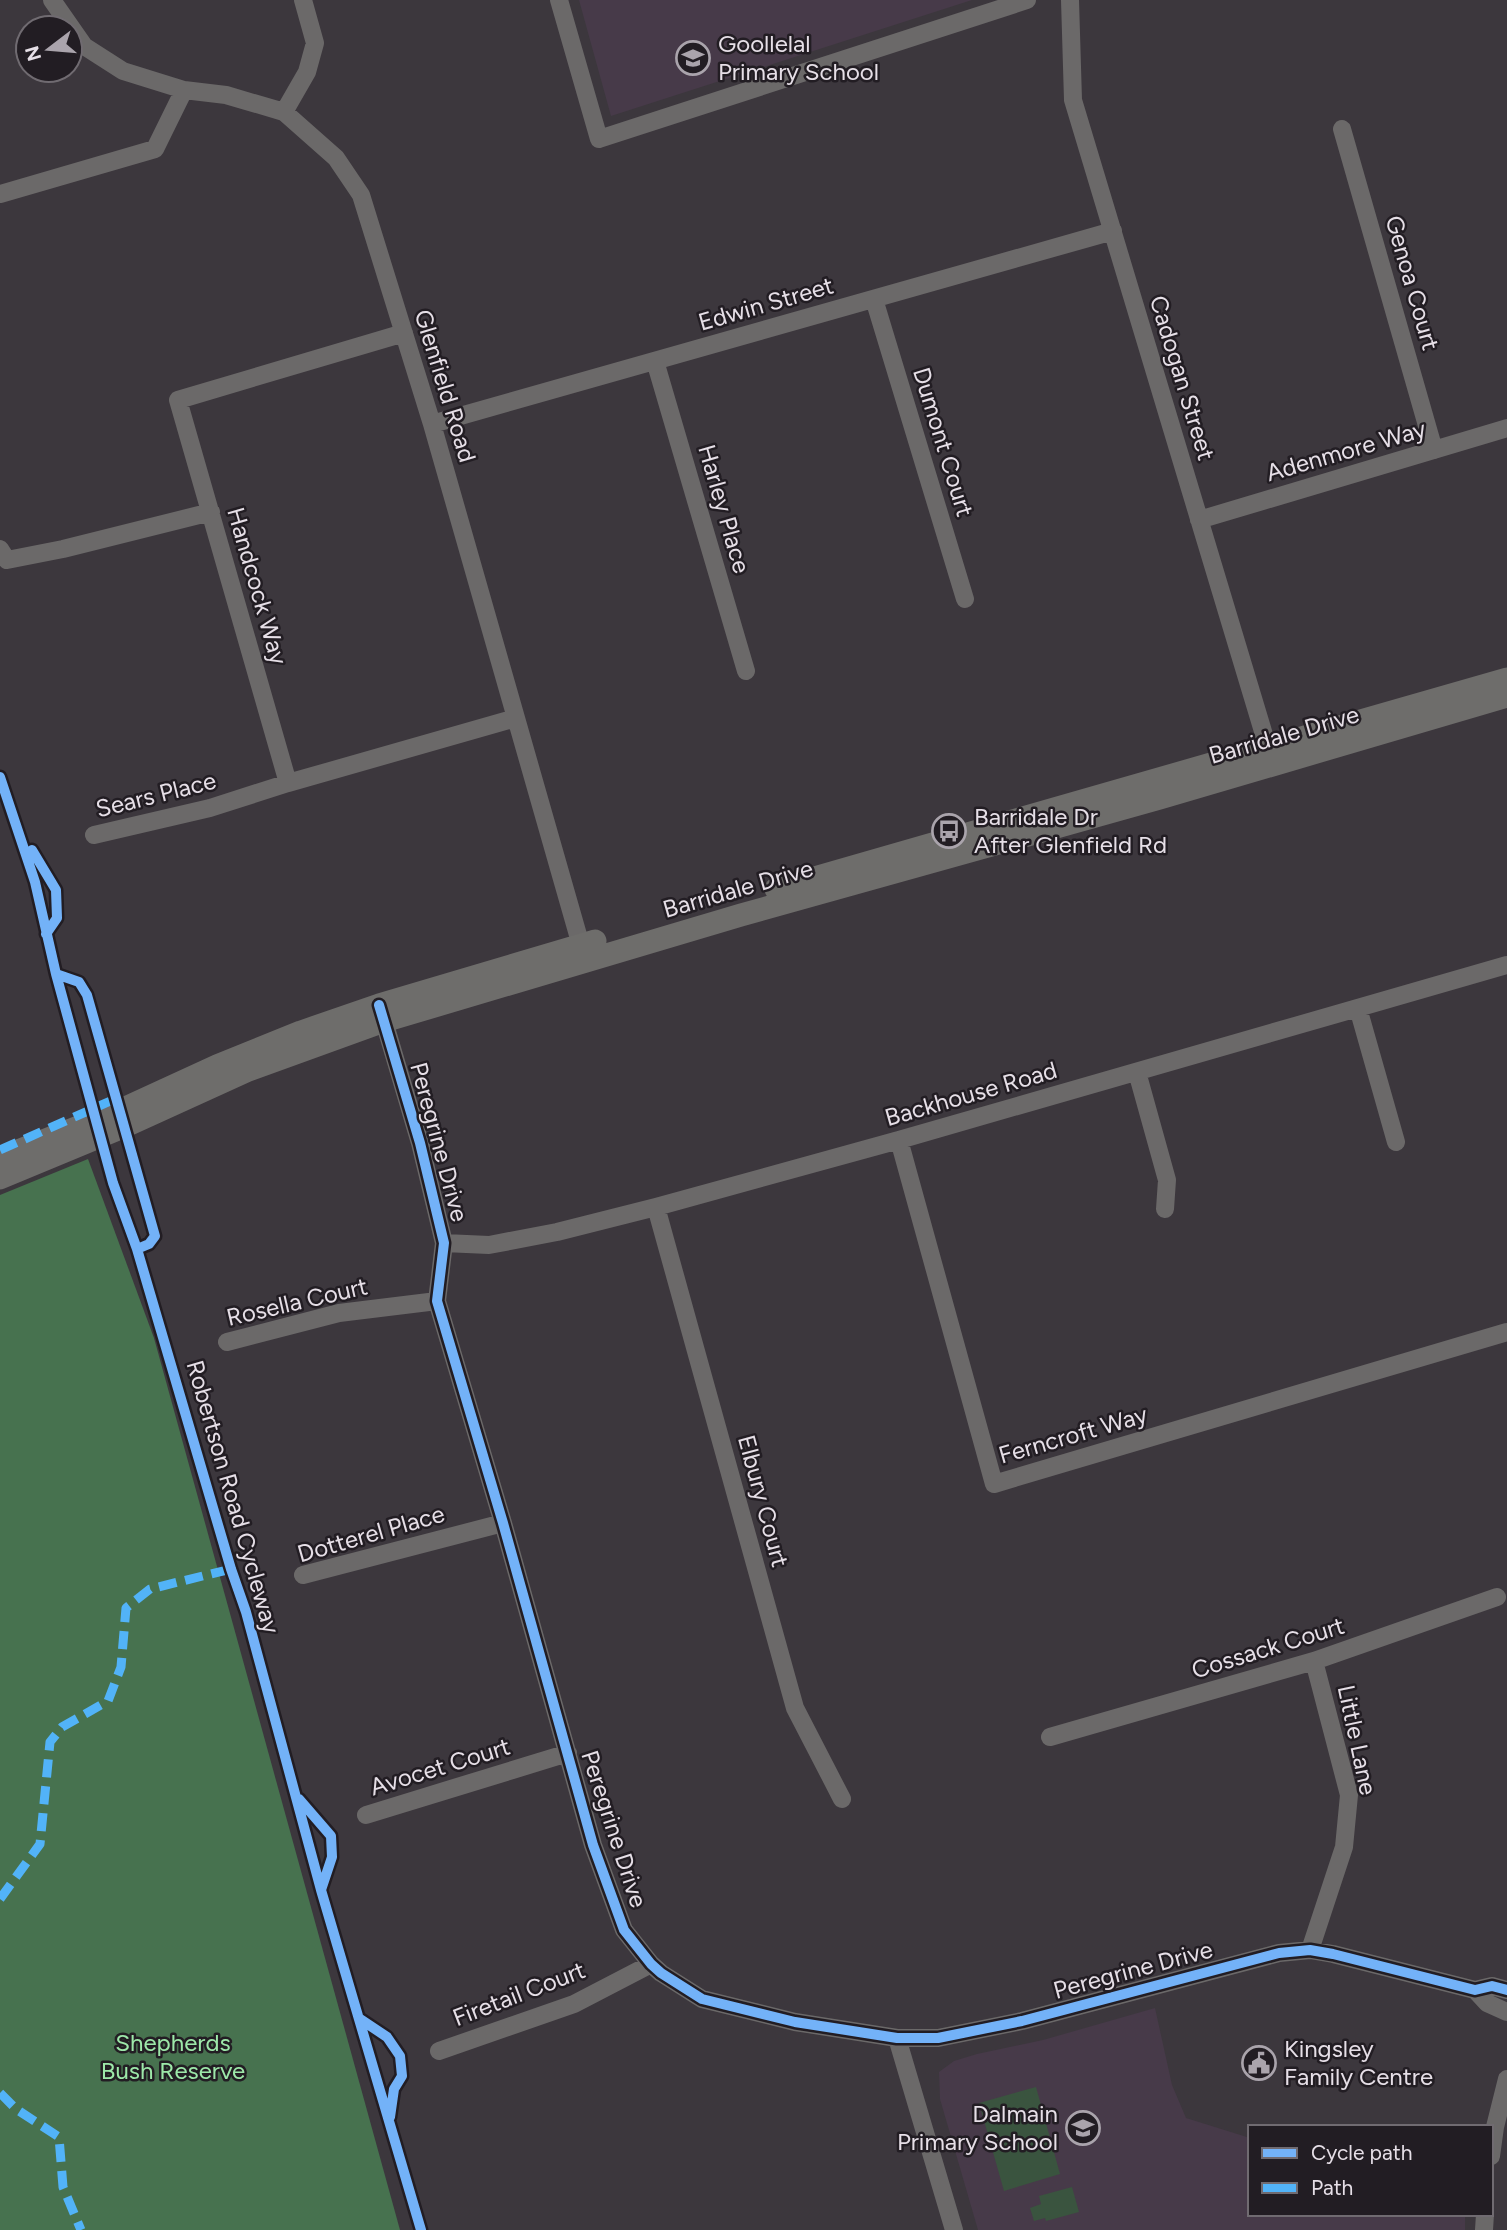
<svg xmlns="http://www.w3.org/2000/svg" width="1507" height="2230" font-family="Figtree,sans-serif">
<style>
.built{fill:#473a49}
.green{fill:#3a543f}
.forest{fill:#47724f}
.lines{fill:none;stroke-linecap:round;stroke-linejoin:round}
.street{stroke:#6b6969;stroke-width:18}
.secondary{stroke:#6e6d6b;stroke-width:23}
.quiet{stroke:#52b3f8;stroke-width:9;stroke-dasharray:18 9;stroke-linecap:butt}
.cycleway-casing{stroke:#221d23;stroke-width:15}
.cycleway{stroke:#73b2f8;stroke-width:10}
.labels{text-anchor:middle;stroke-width:5;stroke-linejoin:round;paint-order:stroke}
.poi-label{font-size:24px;fill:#e6dfe7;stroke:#221d23;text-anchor:start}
.street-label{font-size:24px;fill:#e6dfe7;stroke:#221d23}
.park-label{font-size:24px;fill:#9de8a9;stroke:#221d23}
</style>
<rect width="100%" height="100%" fill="#3c373d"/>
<path class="built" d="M579,0h393l-361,116z
M1155,2008l17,77 14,33 64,20v76h215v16h-487l-38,-131 -1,-27 15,-11 23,-7 66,-14z"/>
<path class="green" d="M1036,2087l24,87 -56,17 -25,-88z
M1072,2187l7,25 -33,9 -1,-3 -11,3 -4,-13 11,-4 -2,-8z"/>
<path class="forest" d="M88,1159l66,179 246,892h-400v-1035z"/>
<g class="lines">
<path class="street" d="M52,0l32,46 39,25 61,19 42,5 58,17 52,46 25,37 71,229 152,532
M559,0l40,139 428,-139
M1070,0l3,100 198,658
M284,112l23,-40 8,-29 -12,-43
M1342,129l92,321
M0,194l155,-45 29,-59
M874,299l91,300
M404,333l-226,67 110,383 228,-65
M655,361l91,310
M432,424l681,-193
M1199,520l308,-92
M0,549l7,11 56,-11 148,-37
M94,835l116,-27 78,-25
M1358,1008l38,134
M381,1011l39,132 24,100 -7,58 66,222 90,322 31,85 27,34 10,9 41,26 93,23 102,16h41l84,-17 257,-68 31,-3 23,4 142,36 17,-4 15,4
M1137,1072l30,108 -2,29
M899,1140l95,344 513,-152
M656,1207l139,501 47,91
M444,1243l45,2 68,-13 99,-25 243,-67 608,-175
M227,1342l112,-29 98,-12
M303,1575l200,-52
M1050,1737l264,-76 183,-64
M366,1815l202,-62
M1310,1950l34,-103 5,-52 -35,-134
M1475,1990l12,13 20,9
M897,2038l57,192
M439,2051l135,-47 77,-40
M1491,2156l4,-29 12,-48
M1484,2230l1,-16"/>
<path class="secondary" d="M776,889l731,-210
M0,1158l119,-47 98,-45 84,-34 78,-27 216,-64
M0,1178l123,-51 123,-56 138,-50 357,-106 419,-117 347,-102"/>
<path class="quiet" d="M0,1150l115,-51
M0,1899l40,-55 10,-102 12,-15 46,-26 13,-34 5,-59 24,-19 81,-20
M0,2093l16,16 43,28 4,50 18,43"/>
<g class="cycleway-casing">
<path id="cycleway" d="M0,777l35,105 21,92 57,209 24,66 94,320 15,43 75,278 100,340
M32,850l24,40 1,28 -11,16
M56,974l23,8 8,13 68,241 -6,8 -12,5
M379,1005l41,138 24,100 -7,58 66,222 90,322 31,85 27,34 10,9 41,26 93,23 102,16h41l84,-17 257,-68 31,-3 23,4 142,36 17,-4 15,4
M299,1799l32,37 1,21 -11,33
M360,2019l27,18 13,19 2,20 -8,13 -4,28"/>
</g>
<use href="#cycleway" class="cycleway"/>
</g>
<defs>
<g id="school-ring" transform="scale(1.75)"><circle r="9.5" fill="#221d23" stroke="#aaa4ac" stroke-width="1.5"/><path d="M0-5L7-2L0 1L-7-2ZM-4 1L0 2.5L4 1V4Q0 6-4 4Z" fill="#aaa4ac"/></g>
<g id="bus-ring" transform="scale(1.75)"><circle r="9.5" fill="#221d23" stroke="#aaa4ac" stroke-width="1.5"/><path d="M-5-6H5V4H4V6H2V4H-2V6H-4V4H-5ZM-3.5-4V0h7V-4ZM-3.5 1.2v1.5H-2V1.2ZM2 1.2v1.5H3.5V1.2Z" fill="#aaa4ac"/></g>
<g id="civic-ring" transform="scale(1.75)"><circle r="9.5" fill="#221d23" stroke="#aaa4ac" stroke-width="1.5"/><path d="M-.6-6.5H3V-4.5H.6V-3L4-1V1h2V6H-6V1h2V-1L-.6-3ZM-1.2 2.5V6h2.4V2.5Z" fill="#aaa4ac"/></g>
</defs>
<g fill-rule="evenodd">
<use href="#school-ring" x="693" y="58"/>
<use href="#bus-ring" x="949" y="831"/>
<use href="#civic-ring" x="1259" y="2063"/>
<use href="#school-ring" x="1083" y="2128"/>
</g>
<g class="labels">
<g class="poi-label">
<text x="718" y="52">Goollelal<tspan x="718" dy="28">Primary School</tspan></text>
<text x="974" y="825">Barridale Dr<tspan x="974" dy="28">After Glenfield Rd</tspan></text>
<text x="1284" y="2057">Kingsley<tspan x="1284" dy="28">Family Centre</tspan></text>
<text x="1058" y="2122" text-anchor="end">Dalmain<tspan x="1058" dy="28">Primary School</tspan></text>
</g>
<g class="street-label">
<text transform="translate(1412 283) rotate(74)" y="8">Genoa Court</text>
<text transform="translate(766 304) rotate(-16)" y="8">Edwin Street</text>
<text transform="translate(1182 378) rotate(73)" y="8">Cadogan Street</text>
<text transform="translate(445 386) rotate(73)" y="8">Glenfield Road</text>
<text transform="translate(943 442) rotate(73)" y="8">Dumont Court</text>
<text transform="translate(1346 451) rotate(-16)" y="8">Adenmore Way</text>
<text transform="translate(724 509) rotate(74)" y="8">Harley Place</text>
<text transform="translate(257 586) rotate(74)" y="8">Handcock Way</text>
<text transform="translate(1284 735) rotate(-16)" y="8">Barridale Drive</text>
<text transform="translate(156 795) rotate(-14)" y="8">Sears Place</text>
<text transform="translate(738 889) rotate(-16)" y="8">Barridale Drive</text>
<text transform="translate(971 1094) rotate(-16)" y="8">Backhouse Road</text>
<text transform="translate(439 1142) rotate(75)" y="8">Peregrine Drive</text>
<text transform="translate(297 1302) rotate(-13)" y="8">Rosella Court</text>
<text transform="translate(1073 1435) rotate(-16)" y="8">Ferncroft Way</text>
<text transform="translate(233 1497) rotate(74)" y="8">Robertson Road Cycleway</text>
<text transform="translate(763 1501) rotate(75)" y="8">Elbury Court</text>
<text transform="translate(371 1534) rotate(-16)" y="8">Dotterel Place</text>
<text transform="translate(1268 1648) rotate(-17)" y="8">Cossack Court</text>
<text transform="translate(1357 1740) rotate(78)" y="8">Little Lane</text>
<text transform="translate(440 1767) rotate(-17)" y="8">Avocet Court</text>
<text transform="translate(614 1829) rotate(72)" y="8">Peregrine Drive</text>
<text transform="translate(1133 1970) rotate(-15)" y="8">Peregrine Drive</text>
<text transform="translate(519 1994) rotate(-21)" y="8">Firetail Court</text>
</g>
<g class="park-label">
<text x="173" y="2051">Shepherds<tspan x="173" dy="28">Bush Reserve</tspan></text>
</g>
</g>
<rect x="1248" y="2125" width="245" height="91" fill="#221d23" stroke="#706b71" stroke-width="2"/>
<rect x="1262" y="2148" width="35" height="10" fill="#73b2f8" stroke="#706b71" stroke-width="2"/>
<text x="1311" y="2160" font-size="21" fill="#e6dfe7">Cycle path</text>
<rect x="1262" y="2183" width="35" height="10" fill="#52b3f8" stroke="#706b71" stroke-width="2"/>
<text x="1311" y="2195" font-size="21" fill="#e6dfe7">Path</text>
<g transform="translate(49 49) rotate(254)"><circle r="33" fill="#221d23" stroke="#706b71" stroke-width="2"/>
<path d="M0-5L12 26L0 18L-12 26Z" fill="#aaa4ac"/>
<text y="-10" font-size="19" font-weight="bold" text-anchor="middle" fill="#e6dfe7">N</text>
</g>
</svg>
